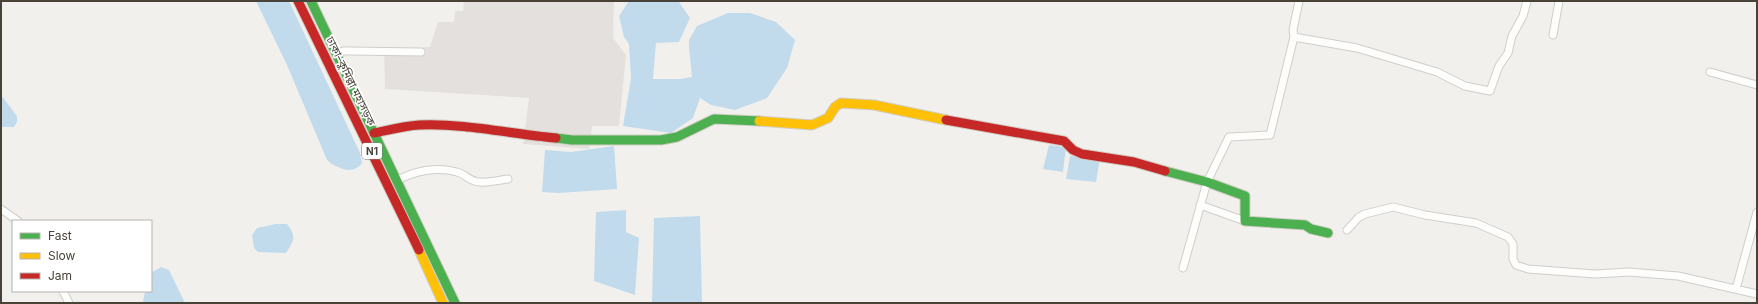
<svg xmlns="http://www.w3.org/2000/svg" width="1758" height="304" font-family="Inter,'Noto Sans Bengali',sans-serif">
<style>
.industrial{fill:#e4e0dd}
.water{fill:#c1dbec}
.lines{fill:none;stroke-linecap:round;stroke-linejoin:round}
.street-casing{stroke:#d0cecb;stroke-width:9}
.fast-casing{stroke:#d0cdc4;stroke-width:11}
.slow-casing{stroke:#d0cdc4;stroke-width:11}
.jam-casing{stroke:#d0cdc4;stroke-width:11}
.street{stroke:#fdfdfc;stroke-width:7}
.fast{stroke:#4caf50;stroke-width:9}
.slow{stroke:#ffc107;stroke-width:9}
.jam{stroke:#c62828;stroke-width:9}
.labels{text-anchor:middle;stroke-width:3.5;stroke-linejoin:round;paint-order:stroke}
.shield{fill:#fff;stroke:#7f7b74;stroke-width:1}
.shield-label{font-size:10px;font-weight:bold;fill:#484239}
.street-label{font-size:11px;fill:#484239;stroke:#fff}
</style>
<rect width="100%" height="100%" fill="#f2f0ed"/>
<path class="industrial" d="M464,1h150l-1,37 13,17 -7,71h-27l-3,23 -66,-5 6,-46 -144,-9 -1,-39 46,-3 8,-25h16l1,-11h8z"/>
<path class="water" d="M256,1h33l71,152 2,10c-9,13 -26,5 -35,-3l-40,-95z
M629,1l50,1 11,16 -11,24 -23,1 -3,36h27l12,-2 -3,-29v-8l8,-14 31,-13h22l26,9 19,18 -8,28 -20,30 -32,12 -24,-5 -11,-7 -7,20 -22,15 -48,-7 8,-48 -2,-34 -5,-7 -5,-21z
M1,95l16,21v6l-3,5h-13z
M1049,145l17,2 -3,25 -20,-3z
M614,146l3,43 -59,4 -16,-1 3,-42 26,2z
M1070,156l30,2 -4,24 -30,-3z
M626,210v22l13,6 -4,57 -41,-14 2,-69z
M700,216l2,87h-50l2,-85z
M276,224h11c10,13 7,16 -1,29l-28,-1 -4,-4 -2,-13 5,-7z
M161,267l8,3 16,33 -42,-1 2,-11h6v-18z"/>
<g class="lines">
<g class="street-casing">
<path id="street" d="M1553,35l6,-34
M1294,37l63,11 80,24 28,14 25,5 9,-25 9,-13 4,-17 11,-20 4,-15
M336,55l7,-4h8l70,1
M1710,72l47,13
M396,181c18,-10 41,-15 61,-9 8,2 13,10 23,10 9,1 19,-2 28,-3
M1200,205l45,16
M1,209l17,12
M1347,230l12,-13 6,-3 28,-7 32,8 51,8 32,14 5,7v15l3,6 12,4 67,5 34,-2 49,4 79,18
M1183,268l24,-86 22,-45 41,-2 24,-98 -1,-7 6,-29
M1736,289l21,-77
M63,291l6,12"/>
</g>
<g class="fast-casing">
<path id="fast" d="M311,1l144,302
M556,138l16,2h89l16,-3 37,-18 45,2
M1165,171l42,11 38,14v25l60,4 6,4 17,4"/>
</g>
<g class="slow-casing">
<path id="slow" d="M759,121l53,4 16,-7 7,-11 6,-4 33,2 72,15
M419,250l24,53"/>
</g>
<g class="jam-casing">
<path id="jam" d="M298,1l121,249
M946,120l118,21 9,9 9,4 52,8 31,9
M374,133c15,-3 30,-7 45,-8 46,-2 91,9 137,13"/>
</g>
<use href="#street" class="street"/>
<use href="#fast" class="fast"/>
<use href="#slow" class="slow"/>
<use href="#jam" class="jam"/>
</g>
<g class="labels">
<rect class="shield" x="362" y="143" width="20" height="16" rx="3"/>
<g class="shield-label">
<text x="372" y="155">N1</text>
</g>
<g class="street-label">
<text transform="translate(351 81) rotate(64)" y="4">ঢাকা–কুমিল্লা মহাসড়ক</text>
</g>
</g>
<rect width="1758" height="304" fill="none" stroke="#484239" stroke-width="4"/>
<rect x="12" y="220" width="140" height="72" fill="#ffffff" stroke="#b6b3b0"/>
<rect x="20" y="233" width="20" height="6" fill="#4caf50" stroke="#b6b3b0"/>
<text x="48" y="240" font-size="12" fill="#484239">Fast</text>
<rect x="20" y="253" width="20" height="6" fill="#ffc107" stroke="#b6b3b0"/>
<text x="48" y="260" font-size="12" fill="#484239">Slow</text>
<rect x="20" y="273" width="20" height="6" fill="#c62828" stroke="#b6b3b0"/>
<text x="48" y="280" font-size="12" fill="#484239">Jam</text>
</svg>
